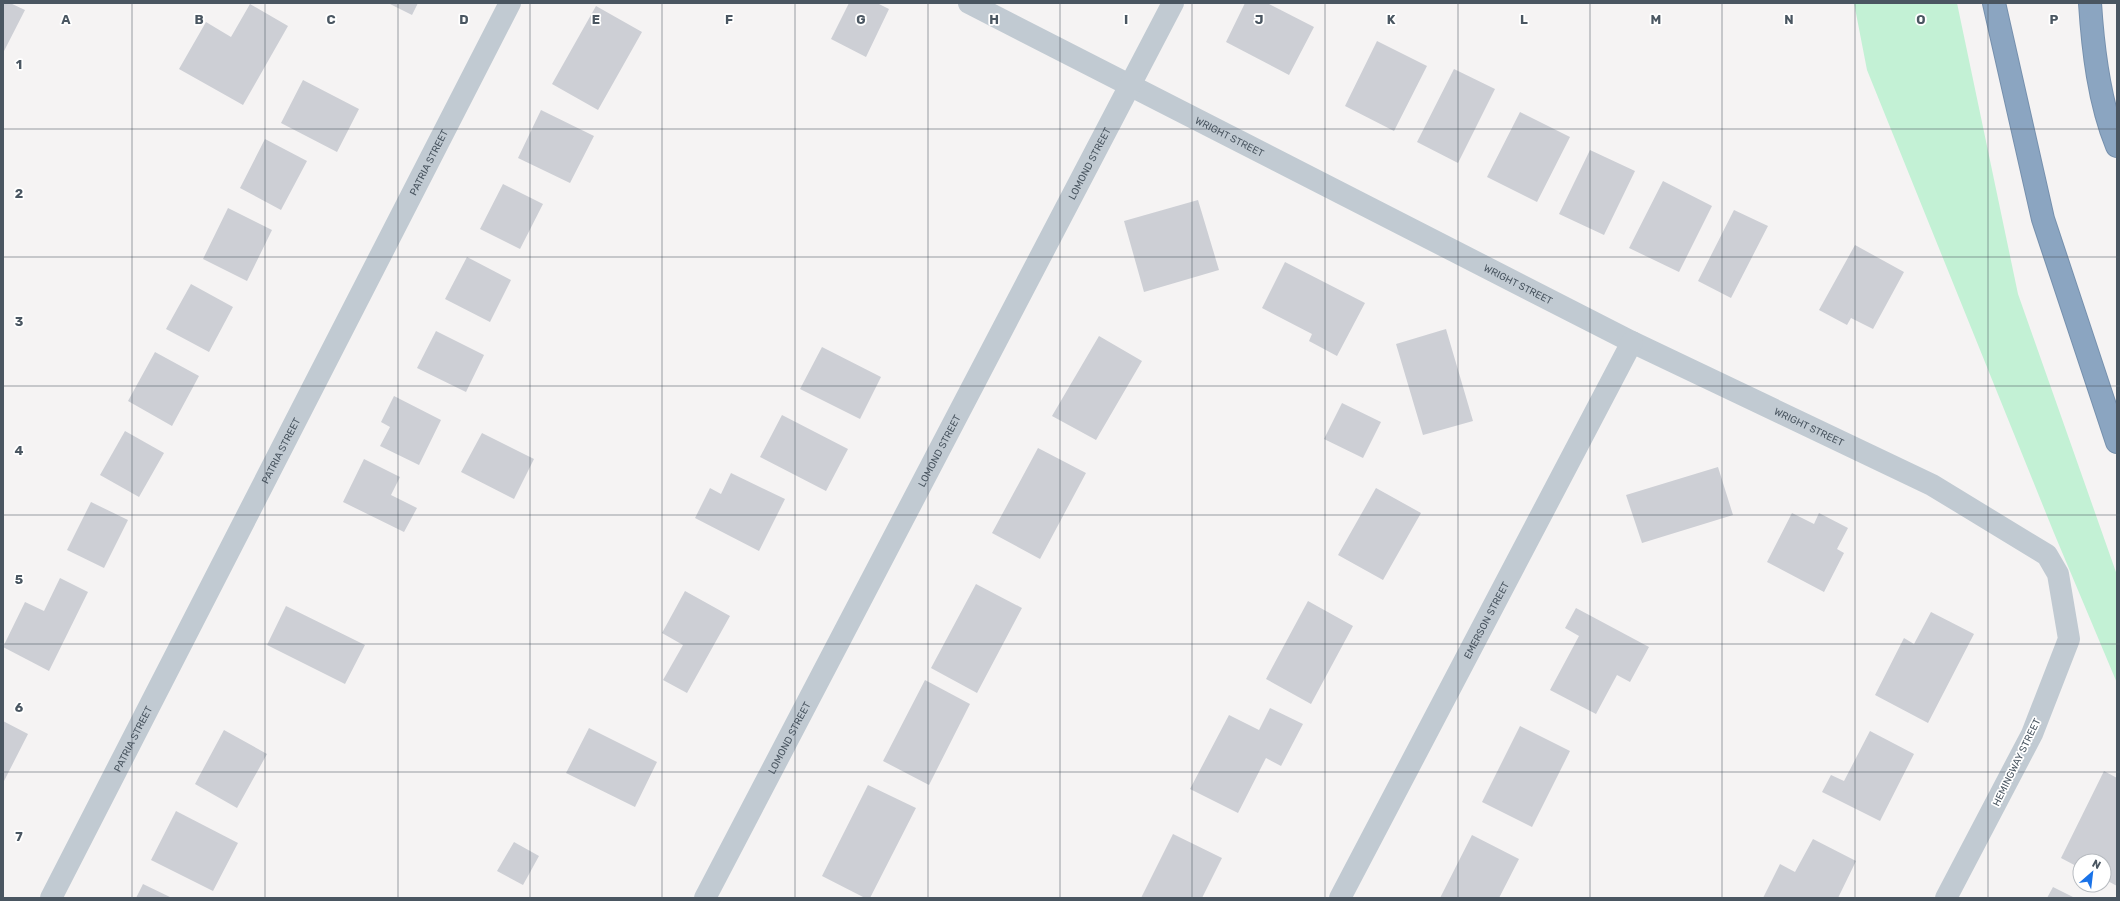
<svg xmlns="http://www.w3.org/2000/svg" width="2120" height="901" font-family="Rubik,sans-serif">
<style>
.green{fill:#c3f1d5}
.building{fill:#cdcfd5}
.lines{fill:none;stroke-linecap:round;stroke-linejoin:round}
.highway-casing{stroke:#7690ad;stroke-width:24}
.street{stroke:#c1cad2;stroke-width:22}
.highway{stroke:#8ba5c1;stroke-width:22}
.grid{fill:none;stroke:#4a5661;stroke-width:1;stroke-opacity:0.55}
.labels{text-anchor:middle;stroke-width:3.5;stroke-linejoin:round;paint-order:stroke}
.street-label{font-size:10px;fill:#4a5661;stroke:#fff}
.grid-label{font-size:13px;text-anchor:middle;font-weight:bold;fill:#4a5661;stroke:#fff;stroke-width:3.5;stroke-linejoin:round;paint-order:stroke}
</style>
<rect width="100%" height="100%" fill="#f5f3f3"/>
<path class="green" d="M1854,3h103l61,291 99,281v108l-63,-150 -187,-463z"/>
<path class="building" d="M3,3h7l15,7 -22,43z
M388,3h30l-6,12z
M849,3h28l12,6 -23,48 -35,-18z
M1245,3h22l47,24 -25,48 -63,-33z
M250,4l38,22 -45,79 -64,-36 27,-47 25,15z
M596,6l46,26 -44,78 -46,-26z
M1377,41l50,25 -33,65 -49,-25z
M1454,69l41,20 -37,74 -41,-21z
M303,80l56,29 -22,43 -56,-29z
M541,110l53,26 -24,47 -52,-25z
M1520,112l50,25 -33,65 -50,-25z
M265,139l42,22 -26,49 -41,-22z
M1590,150l45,21 -31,64 -45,-21z
M1663,181l49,25 -33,66 -50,-24z
M503,184l40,20 -23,45 -40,-20z
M1198,200l21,70 -75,22 -20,-71z
M228,208l44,22 -25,51 -44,-22z
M1734,210l34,16 -37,72 -33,-17z
M1855,245l49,27 -31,57 -22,-11 -4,7 -28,-15z
M467,257l44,23 -21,42 -45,-23z
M1285,262l80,41 -28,53 -28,-15 3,-7 -50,-26z
M191,284l42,23 -24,45 -43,-23z
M1446,329l27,92 -50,14 -27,-91z
M436,331l48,24 -18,37 -49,-24z
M1099,336l43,25 -46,79 -44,-24z
M822,347l59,30 -21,42 -60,-30z
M155,352l44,24 -27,50 -44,-25z
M394,396l47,24 -22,45 -39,-19 10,-19 -9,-5z
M1342,403l39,19 -18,36 -39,-19z
M782,415l66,34 -22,42 -66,-34z
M125,431l39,22 -25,44 -39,-22z
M482,433l52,26 -20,40 -53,-27z
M1038,448l48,25 -46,86 -48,-26z
M364,459l36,18 -9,18 26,13 -13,24 -61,-30z
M1718,467l15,48 -91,28 -16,-48z
M731,473l54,26 -26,52 -64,-33 15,-30 11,6z
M1376,488l45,25 -38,67 -45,-25z
M91,502l37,18 -24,48 -37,-18z
M1792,513l22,11 5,-11 29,15 -11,21 7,4 -20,39 -57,-30z
M60,578l28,14 -39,79 -46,-24 22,-45 19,9z
M976,584l46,24 -45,85 -46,-25z
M685,591l45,25 -43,77 -24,-13 20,-35 -21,-12z
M1308,601l45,25 -42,78 -45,-25z
M286,606l79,39 -20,39 -78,-39z
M1576,608l73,39 -19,35 -13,-7 -21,39 -46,-24 29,-54 -14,-8z
M1931,612l43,22 -46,89 -53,-28 29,-57 10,6z
M925,680l45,24 -41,81 -46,-24z
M1270,708l33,16 -22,42 -15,-8 -28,55 -48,-24 39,-74 30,15z
M3,721l25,13 -25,49z
M1520,726l50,25 -38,76 -50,-25z
M589,728l68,34 -22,45 -69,-34z
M224,730l43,24 -30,54 -42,-24z
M1870,731l44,23 -34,67 -58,-29 9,-17 13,6z
M2104,771l13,7v108l-13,-7v-18h-24v7l-19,-10z
M868,785l48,23 -46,90h-5l-43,-22z
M176,811l62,32 -25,48 -62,-31z
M1173,834l49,24 -20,40h-61z
M1472,835l47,24 -20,39h-59z
M1813,839l43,22 -18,37h-75l17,-34 15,8z
M514,842l25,14 -16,29 -26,-14z
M143,884l29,14h-36z
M2053,887l22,11h-28z"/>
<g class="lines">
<g class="highway-casing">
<path id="highway" d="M1994,3l49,216 74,223
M2090,3c3,47 9,99 27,143"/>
</g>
<g class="street">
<path id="s1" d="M969,3l663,339 300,143 115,70 11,19 11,65 -37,95 -86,164"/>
<path id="s2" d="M51,898l459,-895"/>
<path id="s3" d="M705,898l468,-895"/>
<path id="s4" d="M1340,898l292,-556"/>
</g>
<use href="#highway" class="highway"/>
</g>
<path class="grid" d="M132,3v895M265,3v895M398,3v895M530,3v895M662,3v895M795,3v895M928,3v895M1060,3v895M1192,3v895M1325,3v895M1458,3v895M1590,3v895M1722,3v895M1855,3v895M1988,3v895M3,129h2114M3,257h2114M3,386h2114M3,515h2114M3,644h2114M3,772h2114"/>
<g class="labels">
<g class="street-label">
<text dy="4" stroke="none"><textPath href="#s1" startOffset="293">WRIGHT STREET</textPath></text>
<text dy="4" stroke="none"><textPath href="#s2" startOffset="827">PATRIA STREET</textPath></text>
<text dy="4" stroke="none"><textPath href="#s3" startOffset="829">LOMOND STREET</textPath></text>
<text dy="4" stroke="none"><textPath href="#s1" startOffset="617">WRIGHT STREET</textPath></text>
<text dy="4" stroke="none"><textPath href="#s1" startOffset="941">WRIGHT STREET</textPath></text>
<text dy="4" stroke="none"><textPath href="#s2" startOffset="503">PATRIA STREET</textPath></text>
<text dy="4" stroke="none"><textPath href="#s3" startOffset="505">LOMOND STREET</textPath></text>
<text dy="4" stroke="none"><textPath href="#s4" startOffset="314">EMERSON STREET</textPath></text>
<text dy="4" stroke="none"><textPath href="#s3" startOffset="181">LOMOND STREET</textPath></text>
<text dy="4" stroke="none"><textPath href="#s2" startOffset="179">PATRIA STREET</textPath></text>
<text transform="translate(2016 762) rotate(-64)" y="4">HEMINGWAY STREET</text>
</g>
</g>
<g class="grid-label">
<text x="66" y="24">A</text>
<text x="199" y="24">B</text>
<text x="331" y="24">C</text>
<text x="464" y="24">D</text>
<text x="596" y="24">E</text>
<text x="729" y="24">F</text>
<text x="861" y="24">G</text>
<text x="994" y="24">H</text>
<text x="1126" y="24">I</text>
<text x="1259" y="24">J</text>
<text x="1391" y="24">K</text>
<text x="1524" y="24">L</text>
<text x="1656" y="24">M</text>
<text x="1789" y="24">N</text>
<text x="1921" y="24">O</text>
<text x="2054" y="24">P</text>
<text x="19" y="69">1</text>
<text x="19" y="198">2</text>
<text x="19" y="326">3</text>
<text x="19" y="455">4</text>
<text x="19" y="584">5</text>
<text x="19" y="712">6</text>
<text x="19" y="841">7</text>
</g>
<rect width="2120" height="901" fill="none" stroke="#4a5661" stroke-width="8"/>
<g transform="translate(2092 873) rotate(28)"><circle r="19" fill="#ffffff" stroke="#b7bbc0"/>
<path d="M0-3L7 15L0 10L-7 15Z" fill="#1a73e8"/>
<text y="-6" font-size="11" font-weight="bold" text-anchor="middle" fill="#4a5661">N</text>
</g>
</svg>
